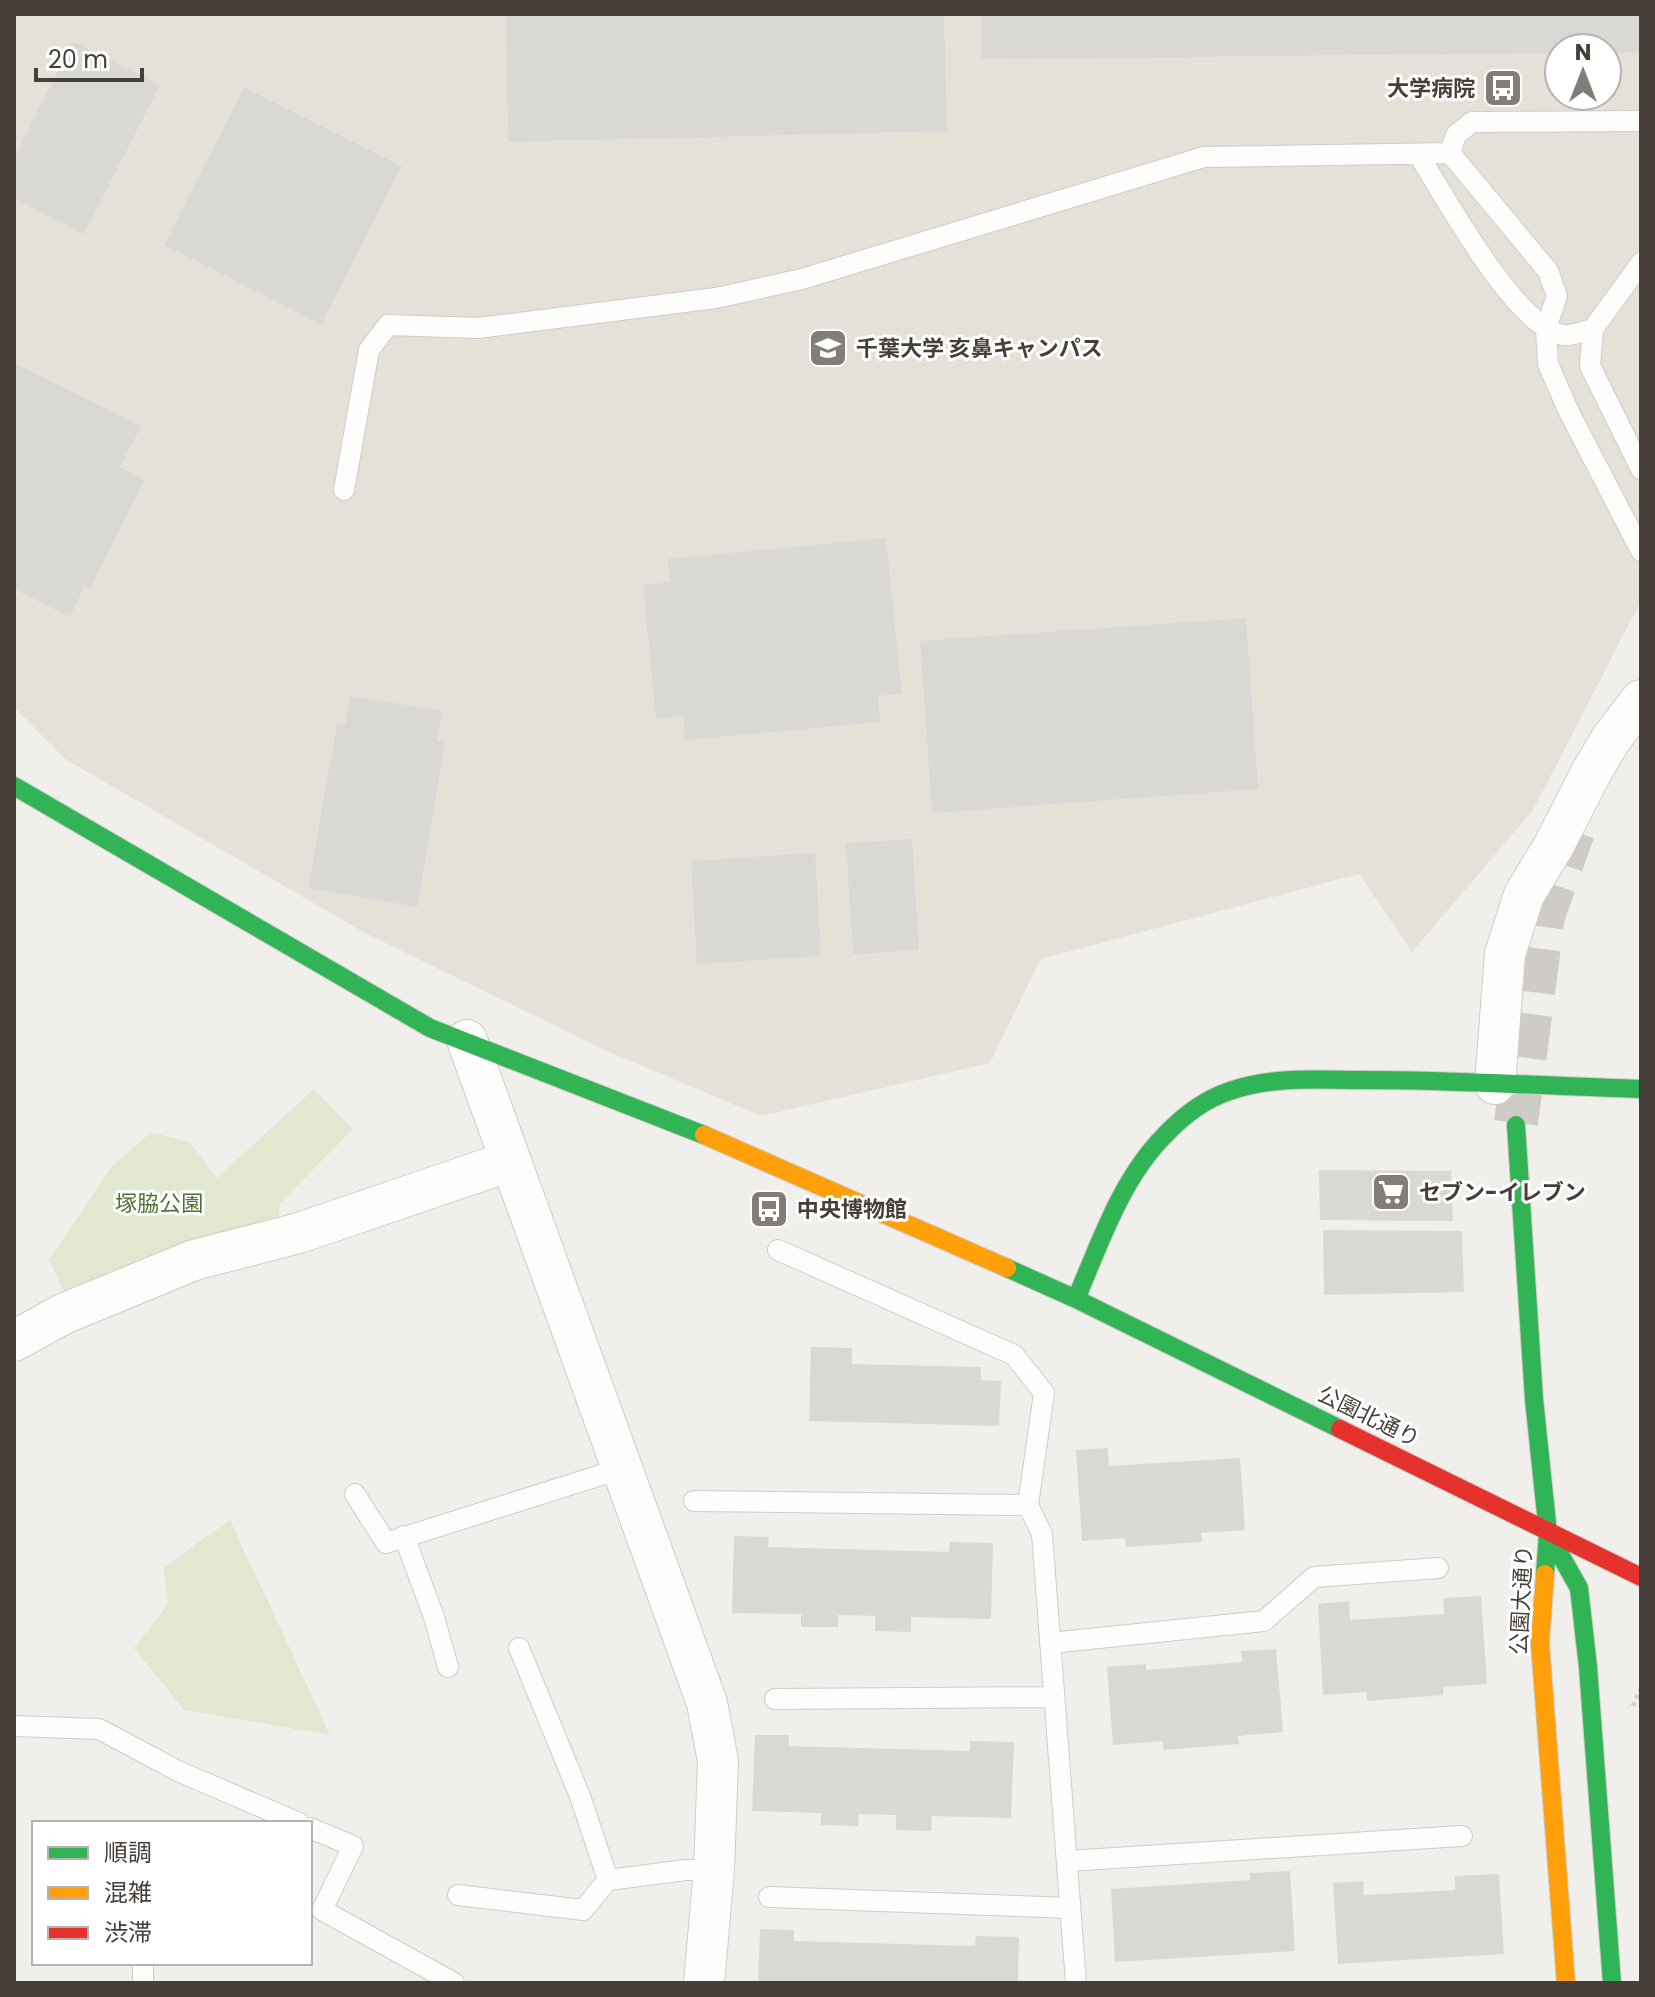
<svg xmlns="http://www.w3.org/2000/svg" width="1655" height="1997" font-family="Poppins,'Noto Sans JP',sans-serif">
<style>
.education{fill:#e6e1d8;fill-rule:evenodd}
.green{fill:#e2e8cf}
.building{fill:#dad8d5}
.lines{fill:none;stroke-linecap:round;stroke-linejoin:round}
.secondary-tunnel{stroke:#cfccc8;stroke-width:44;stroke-dasharray:44 22;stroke-linecap:butt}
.lane-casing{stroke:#cfccc9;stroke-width:22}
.street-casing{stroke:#cfccc9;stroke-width:42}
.fast-casing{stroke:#cfcbc4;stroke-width:20}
.slow-casing{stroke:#cfcbc4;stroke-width:20}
.jam-casing{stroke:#cfcbc4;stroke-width:20}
.path{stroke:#d1cfcb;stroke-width:5;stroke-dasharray:4 4;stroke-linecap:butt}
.lane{stroke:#fdfdfc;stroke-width:20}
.street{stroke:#fdfdfc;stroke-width:40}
.fast{stroke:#30b455;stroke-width:18}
.slow{stroke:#ff9f0a;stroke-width:18}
.jam{stroke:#e5322d;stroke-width:18}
.labels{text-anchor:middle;stroke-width:6;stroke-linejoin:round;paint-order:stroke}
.poi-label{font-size:22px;font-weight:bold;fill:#463f39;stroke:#fff;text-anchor:start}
.park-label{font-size:22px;fill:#527132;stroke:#fff}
.street-label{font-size:22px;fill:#463f39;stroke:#fff}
</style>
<rect width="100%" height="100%" fill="#f1efec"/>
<path class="education" d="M14,14h1627v587l-108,209 -121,142 -53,-78 -318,85 -51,104 -229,53 -154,-65 -242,-118 -300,-174 -51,-52zM1559,48h48v48h-48z"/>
<path class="green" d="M314,1089l39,40 -73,74 -3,28 -207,74 -21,-45 63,-94 39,-34 39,10 27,36z
M230,1520l100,215 -146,-25 -50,-62 34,-44 -5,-36z"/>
<path class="building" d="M506,14h438l3,117 -439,11z
M981,14h660v38l-34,1v-5h-48v5l-577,6z
M73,41l87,44 -76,149 -70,-36v-40z
M244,87l158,79 -81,158 -157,-79z
M14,363l127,63 -21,41 25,13 -55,108 -5,-3 -15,32 -56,-28z
M886,538l16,156 -24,2 2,26 -195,18 -2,-24 -27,3 -13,-134 27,-3 -2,-23z
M1246,618l12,171 -326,24 -12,-172z
M350,696l92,15 -5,30 8,1 -28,165 -109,-19 29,-164 8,1z
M912,839l7,111 -66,4 -7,-111z
M815,853l6,103 -124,8 -6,-103z
M1319,1170l132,1 2,50 -133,-1z
M1323,1230l139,1 2,61 -140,3z
M811,1347l41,1v16l129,3v13l20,1 -2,45 -190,-5z
M1108,1448l1,18 131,-8 5,72 -44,3 1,9 -76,5 -1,-9 -43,3 -6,-91z
M734,1536l35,1 -1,10 181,5 1,-10 43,1 -2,76 -80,-2v15l-36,-1v-15l-37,-1v12h-37v-13l-69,-1z
M1481,1596l6,88 -44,3v8l-76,6v-9l-44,3 -5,-91 31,-3 1,19 94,-6 -1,-16z
M1276,1649l7,83 -45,4 1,8 -76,6v-9l-50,4 -6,-78 39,-3v6l96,-8 -1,-11z
M755,1735h34v11l181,5v-10l44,1 -3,76 -79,-2 -1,15 -35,-1v-15l-37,-1 -1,12 -37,-1v-12l-69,-2z
M1290,1871l5,80 -180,11 -4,-73 139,-9v-7z
M1499,1874l5,80 -166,10 -5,-81 30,-2 1,14 91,-5v-14z
M760,1929l34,1v11l181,5 1,-10 43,1 -1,46h-260z"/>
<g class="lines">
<path class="secondary-tunnel" d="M1516,1123l27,-207 30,-85"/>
<g class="lane-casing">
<path id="lane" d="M1450,153l98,118 9,25 -11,32 2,36 20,46 73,141
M1450,153l6,-18 16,-13 169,-1
M1418,154c26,41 97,173 145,181 8,1 21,-4 30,-6
M1641,263l-48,66 -3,37 51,103
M344,490l25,-140 19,-25 90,3 238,-30 86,-19 402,-122 246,-4
M778,1250l236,105 30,38 -16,112 14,29 34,449
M355,1494l31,49 237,-75
M694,1501l334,4
M404,1536l30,81 14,50
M1050,1643l214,-22 50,-44 124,-9
M519,1648l61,148 28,84
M775,1699l279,-2
M14,1726l85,3 79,42 121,52
M310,1828l43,18 -31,64 132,73
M1067,1861l395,-25
M458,1895l125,15 25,-30 78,-10h28
M769,1897l301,11
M143,1963v20"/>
</g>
<g class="street-casing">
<path id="street" d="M467,1040l240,663 11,58 -4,109 -10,113
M1495,1084l10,-130 19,-59 29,-48 38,-74 20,-34 30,-39
M14,1341l49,-27 131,-54 105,-27 211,-72"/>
</g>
<g class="fast-casing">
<path id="fast" d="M14,786l416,242 274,107
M1516,1125l18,274 14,134 -3,41
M1007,1268l69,31 264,130
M1076,1299c24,-56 45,-120 89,-164 18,-19 40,-36 65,-44 42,-15 88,-11 132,-11 93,0 186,6 279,9
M1548,1533l31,55 9,79 24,316"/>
</g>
<g class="slow-casing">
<path id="slow" d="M704,1135l303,133
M1545,1574l-5,69 26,340"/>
</g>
<g class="jam-casing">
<path id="jam" d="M1340,1429l301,148"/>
</g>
<path class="path" d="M1633,1706l8,-17"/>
<use href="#lane" class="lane"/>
<use href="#street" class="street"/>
<use href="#fast" class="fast"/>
<use href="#slow" class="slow"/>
<use href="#jam" class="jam"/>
</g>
<defs>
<g id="bus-square" transform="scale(2)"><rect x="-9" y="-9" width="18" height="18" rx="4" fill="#827d78" stroke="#fff"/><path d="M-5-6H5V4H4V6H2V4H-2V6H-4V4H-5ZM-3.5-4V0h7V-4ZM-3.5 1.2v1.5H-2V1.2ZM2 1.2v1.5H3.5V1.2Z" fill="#fff"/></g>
<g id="university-square" transform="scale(2)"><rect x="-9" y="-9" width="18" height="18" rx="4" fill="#827d78" stroke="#fff"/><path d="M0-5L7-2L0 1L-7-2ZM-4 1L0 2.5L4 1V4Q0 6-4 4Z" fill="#fff"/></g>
<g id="supermarket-square" transform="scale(2)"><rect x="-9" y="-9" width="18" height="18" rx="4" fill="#827d78" stroke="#fff"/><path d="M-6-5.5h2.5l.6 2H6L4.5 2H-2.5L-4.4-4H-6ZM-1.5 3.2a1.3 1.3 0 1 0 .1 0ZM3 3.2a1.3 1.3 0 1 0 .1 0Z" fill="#fff"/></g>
</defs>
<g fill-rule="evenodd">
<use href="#bus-square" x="1503" y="88"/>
<use href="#university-square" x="828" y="348"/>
<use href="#supermarket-square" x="1391" y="1192"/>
<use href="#bus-square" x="769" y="1209"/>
</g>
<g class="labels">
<g class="poi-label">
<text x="1475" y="96" text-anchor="end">大学病院</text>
<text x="856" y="356">千葉大学 亥鼻キャンパス</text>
<text x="1419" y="1200">セブン-イレブン</text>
<text x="797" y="1217">中央博物館</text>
</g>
<g class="park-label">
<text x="159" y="1211">塚脇公園</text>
</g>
<g class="street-label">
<text transform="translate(1369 1416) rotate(26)" y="8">公園北通り</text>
<text transform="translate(1521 1600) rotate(-87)" y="8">公園大通り</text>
</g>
</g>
<rect width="1655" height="1997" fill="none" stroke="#463f39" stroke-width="32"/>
<rect x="32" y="1821" width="280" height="144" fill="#ffffff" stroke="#b5b2b0" stroke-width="2"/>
<rect x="48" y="1847" width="40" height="12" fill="#30b455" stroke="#b5b2b0" stroke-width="2"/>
<text x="104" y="1861" font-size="24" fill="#463f39">順調</text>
<rect x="48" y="1887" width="40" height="12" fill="#ff9f0a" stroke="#b5b2b0" stroke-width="2"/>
<text x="104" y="1901" font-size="24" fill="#463f39">混雑</text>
<rect x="48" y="1927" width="40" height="12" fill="#e5322d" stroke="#b5b2b0" stroke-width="2"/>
<text x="104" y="1941" font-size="24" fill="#463f39">渋滞</text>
<g transform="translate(1583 72)"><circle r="38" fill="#ffffff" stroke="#b5b2b0" stroke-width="2"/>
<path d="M0-6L14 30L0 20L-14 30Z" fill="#827d78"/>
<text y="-12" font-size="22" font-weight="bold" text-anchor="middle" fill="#463f39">N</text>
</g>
<path d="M36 68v12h106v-12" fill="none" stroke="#463f39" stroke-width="4"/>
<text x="48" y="68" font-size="24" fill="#463f39" stroke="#ffffff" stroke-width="6" paint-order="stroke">20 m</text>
</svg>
